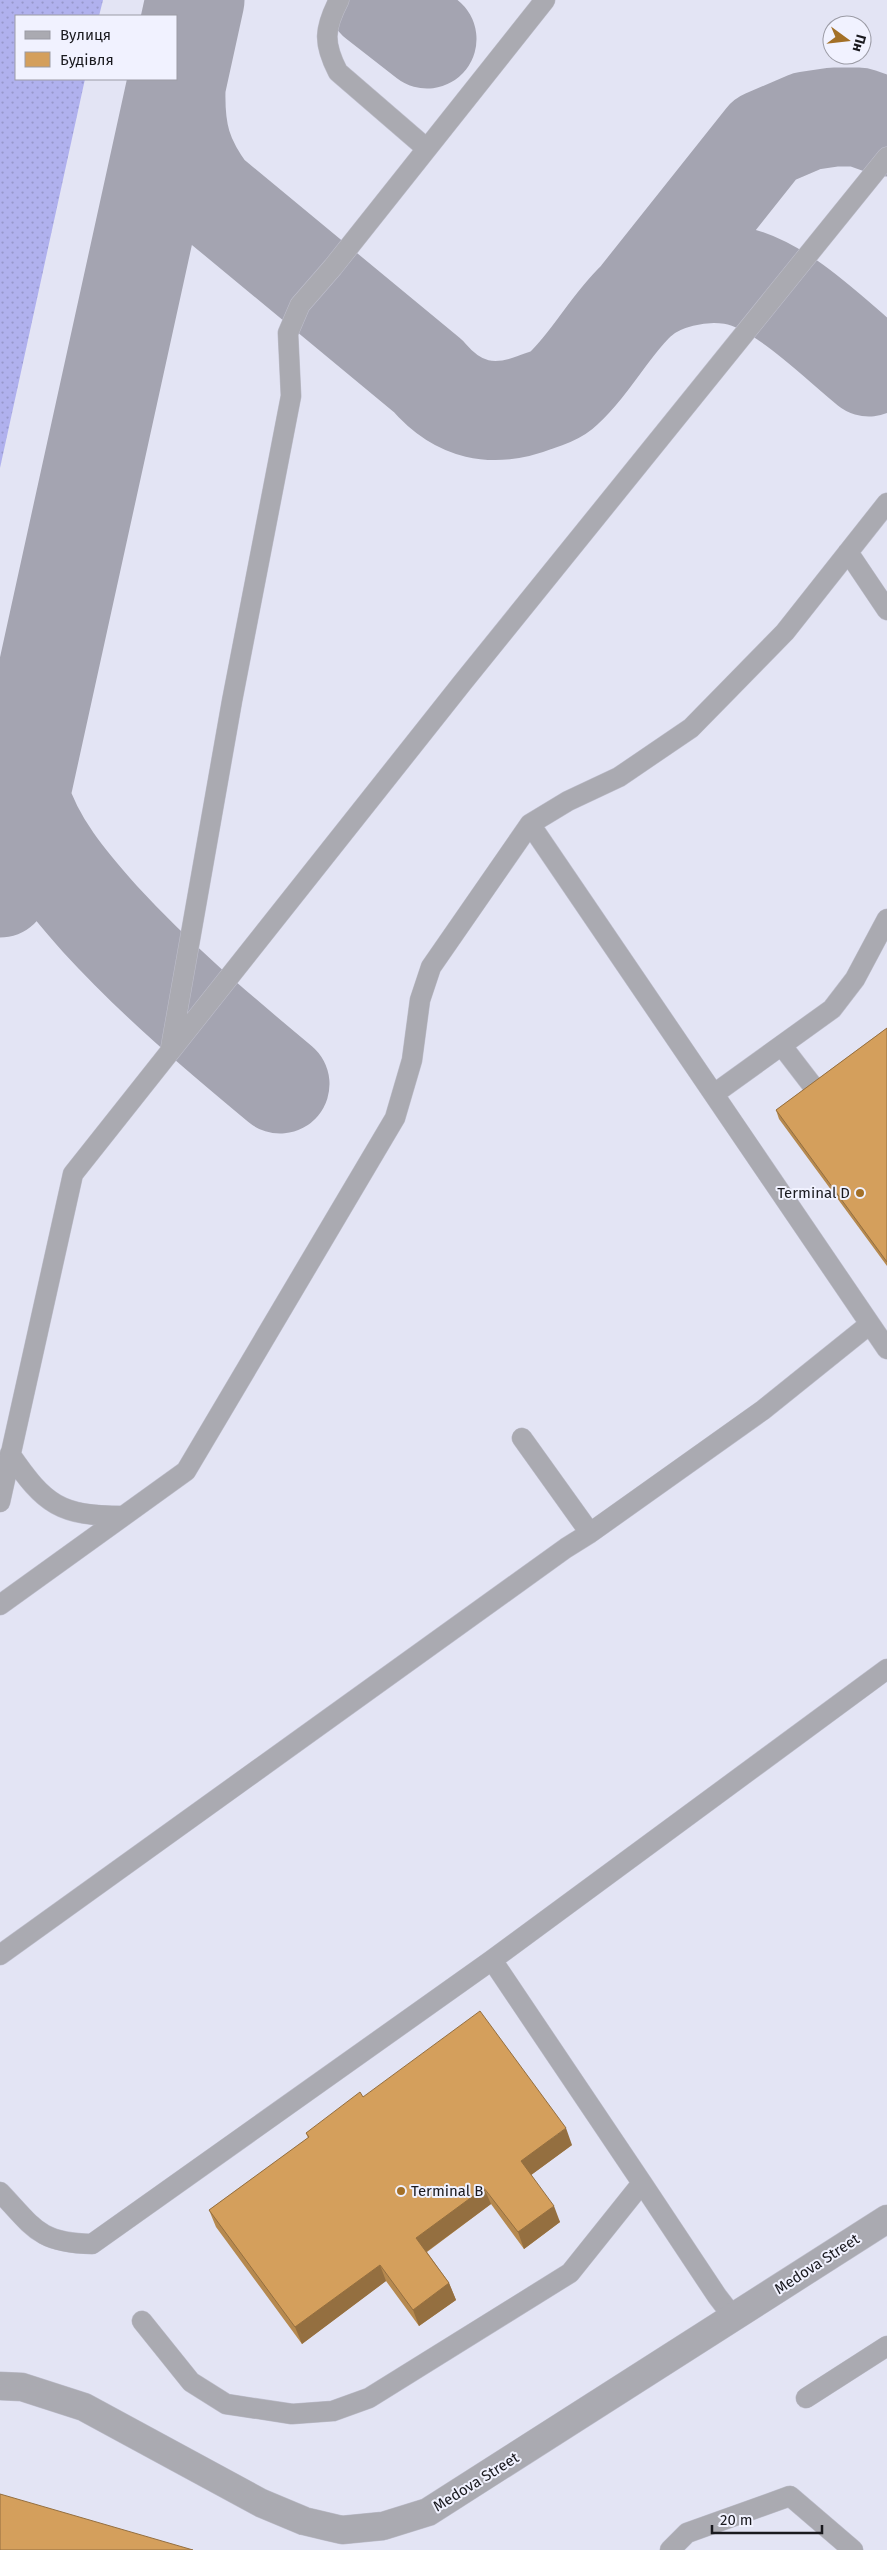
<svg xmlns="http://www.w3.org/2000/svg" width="887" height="2550" font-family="'Fira Sans',sans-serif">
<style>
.grass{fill:url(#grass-dots)}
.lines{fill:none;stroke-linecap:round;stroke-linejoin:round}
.taxiway{stroke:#a4a4b1;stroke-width:99}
.lane-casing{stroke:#bfbfcd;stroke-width:21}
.street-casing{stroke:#bfbfcd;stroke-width:29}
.lane{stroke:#aaaab1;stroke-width:20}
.street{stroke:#aaaab1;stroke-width:28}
.wall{fill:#b6894f}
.shaded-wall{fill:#946f40}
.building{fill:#d49f5c;stroke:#946f40}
.poi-dot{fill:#a37027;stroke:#f1f2ff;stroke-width:2}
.labels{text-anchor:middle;stroke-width:4;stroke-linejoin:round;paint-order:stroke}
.poi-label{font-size:15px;fill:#19191e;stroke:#f1f2ff;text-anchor:end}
.street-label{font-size:15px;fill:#19191e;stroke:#f1f2ff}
</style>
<defs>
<pattern id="grass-dots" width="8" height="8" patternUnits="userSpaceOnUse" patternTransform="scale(1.25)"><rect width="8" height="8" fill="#b0b1ee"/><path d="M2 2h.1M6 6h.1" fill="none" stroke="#9798cc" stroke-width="1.8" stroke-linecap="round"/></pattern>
</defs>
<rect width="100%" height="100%" fill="#e3e4f4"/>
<path class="grass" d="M0,0h103l-4,16h-83v63h69l-85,389z"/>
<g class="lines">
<path class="taxiway" d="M377,0l50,39
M176,90c-1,43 6,69 32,104l220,182c30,35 65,43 108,26 9,-3 21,-7 27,-13 28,-26 46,-62 73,-88 23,-22 65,-31 96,-26 48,8 100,62 137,92
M637,300l128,-161 42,-18 27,-4h25l28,10
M20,795c13,47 48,88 80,124 57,62 115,111 180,165
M0,888l195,-888"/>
<g class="lane-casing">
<path id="lane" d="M339,0c-15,29 -16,43 -1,72l88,76
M848,552l39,58
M530,824l357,525
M782,1046l30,39
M171,1047l61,-346 59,-305 -3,-63 12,-28 33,-38 212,-267
M714,1094l118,-85 23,-30 32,-60
M10,1454c35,51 50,62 113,62
M0,1502l73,-328 390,-492 424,-525
M590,1533l173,-123 107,-86
M0,1605l186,-134 209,-353 17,-58 8,-60 11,-33 99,-143 38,-23 51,-24 72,-49 94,-96 102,-129
M0,1955c188,-137 378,-270 566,-407l24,-15 -68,-95
M492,1960l150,223
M0,2192c34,36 39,51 92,52l400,-284 395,-291
M142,2321l49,61 35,22 66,10 41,-3 36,-13 201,-125 72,-90 75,113 17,22
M806,2398l81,-52
M670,2550l17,-17 103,-37 63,54"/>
</g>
<g class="street-casing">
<path id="street" d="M0,2386l22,1 62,20 177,96 43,18 38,9 41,-4 45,-14 459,-293"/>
</g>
<use href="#lane" class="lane"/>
<use href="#street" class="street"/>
</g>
<path class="wall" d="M887,1028v238l-108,-147 -3,-9z
M363,2097l209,48 -41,30 29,47 -36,27 -33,-45 -64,48 22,31 7,17 -37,26 -33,-45 -84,63 -86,-117 -7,-17 99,-72 -2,-5z"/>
<path class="shaded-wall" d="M566,2128l6,17 -45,33 -6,-17z
M484,2188l7,16 -69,51 -6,-17z
M554,2206l6,16 -36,27 -6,-17z
M380,2265l6,16 -84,63 -7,-17z
M449,2283l7,17 -37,26 -6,-16z"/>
<path class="building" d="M887,1028v234l-111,-152z
M480,2011l86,117 -45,33 33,45 -36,26 -34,-44 -68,50 33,45 -36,27 -33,-45 -85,62 -86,-117 100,-73 -3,-4 54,-41 3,5z
M0,2494l193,56h-193z"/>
<g class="poi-dot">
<circle cx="860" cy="1193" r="5"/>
<circle cx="401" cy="2191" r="5"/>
</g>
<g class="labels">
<g class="poi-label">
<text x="850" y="1198">Terminal D</text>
<text x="411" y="2196" text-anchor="start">Terminal B</text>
</g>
<g class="street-label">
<text transform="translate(817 2264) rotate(-33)" y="5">Medova Street</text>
<text transform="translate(476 2482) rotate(-32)" y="5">Medova Street</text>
</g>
</g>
<rect x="15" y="15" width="162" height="65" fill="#f1f2ff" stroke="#9b9ba5"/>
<rect x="25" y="31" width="25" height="8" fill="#aaaab1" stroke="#9b9ba5"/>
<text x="60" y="40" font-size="15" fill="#19191e">Вулиця</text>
<rect x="25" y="52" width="25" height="15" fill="#d49f5c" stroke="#9b9ba5"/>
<text x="60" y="65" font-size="15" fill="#19191e">Будівля</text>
<g transform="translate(847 40) rotate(105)"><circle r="24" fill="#f1f2ff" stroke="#9b9ba5"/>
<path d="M0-4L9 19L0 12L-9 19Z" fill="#a37027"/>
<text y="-8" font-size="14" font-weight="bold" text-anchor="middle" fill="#19191e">Пн</text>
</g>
<path d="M712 2525v8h110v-8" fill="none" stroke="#19191e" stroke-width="2.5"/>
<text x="720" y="2525" font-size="15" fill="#19191e" stroke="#f1f2ff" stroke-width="4" paint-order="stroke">20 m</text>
</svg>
